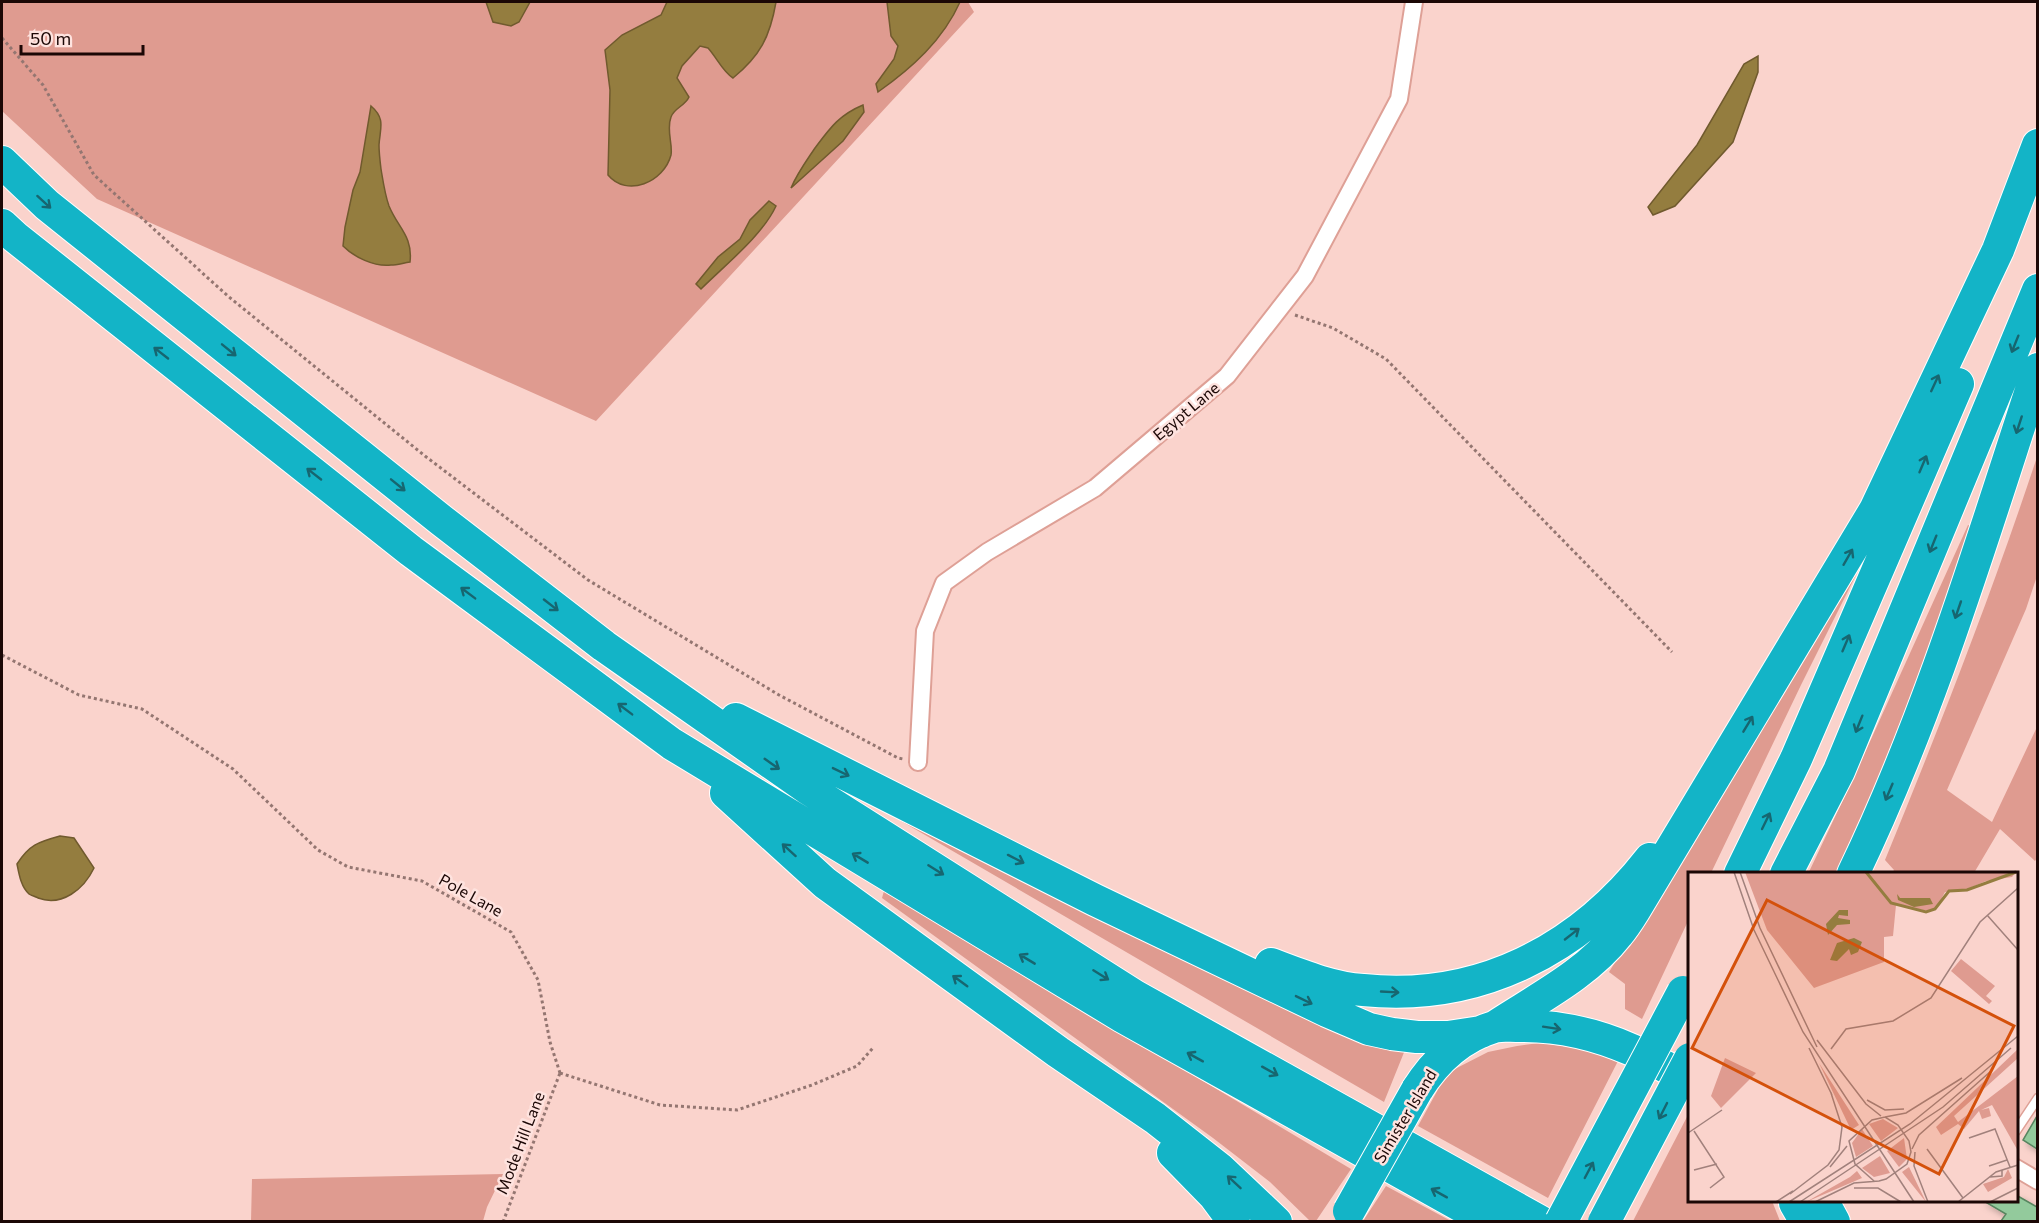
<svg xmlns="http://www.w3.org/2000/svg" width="2039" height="1223" font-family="Commissioner,sans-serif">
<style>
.green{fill:#df9b90}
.water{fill:#947d3f;stroke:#705a2e;stroke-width:1.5}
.building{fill:#93ca9c;stroke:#588560;stroke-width:1.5;filter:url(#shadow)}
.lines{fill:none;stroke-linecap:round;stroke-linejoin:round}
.service-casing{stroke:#dea096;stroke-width:11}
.minor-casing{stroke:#dea096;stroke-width:20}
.motorway-casing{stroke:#fff;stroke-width:34}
.path{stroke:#947671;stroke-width:3;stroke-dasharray:3 3;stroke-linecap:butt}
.service{stroke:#fff;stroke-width:8}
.minor{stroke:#fff;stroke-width:16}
.motorway{stroke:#13b4c7;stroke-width:32}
.motorway-bridge-casing{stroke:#fff;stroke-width:34;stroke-linecap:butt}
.motorway-bridge{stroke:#13b4c7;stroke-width:32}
.oneway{stroke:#176670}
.labels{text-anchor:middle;stroke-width:5;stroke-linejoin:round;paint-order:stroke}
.street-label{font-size:16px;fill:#1b0705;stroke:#fee3df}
.inset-river{fill:none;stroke:#947d3f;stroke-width:3}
.inset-road{fill:none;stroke:#a1817c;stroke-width:1.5}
.view{fill:#d4510b;fill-opacity:0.15;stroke:#d4510b;stroke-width:3}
.inset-edge{fill:none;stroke:#1b0705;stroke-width:3}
</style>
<defs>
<filter id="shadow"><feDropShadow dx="4.5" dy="4.5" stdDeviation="3" flood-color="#0004"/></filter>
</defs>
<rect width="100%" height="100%" fill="#fad3cc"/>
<path class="green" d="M2,2h966l6,10 -378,409 -499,-222 -95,-88z
M2037,457v119l-11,33 -79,181 45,32 45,-95v131l-2,3 -35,-32 -26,44h-82l2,-3 -9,-10c55,-134 107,-267 152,-403z
M1968,525l9,3 -116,294 -24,51 -29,1 50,-106z
M1857,573l-56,112 -90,188 -21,1 -1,45 -47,100 -17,-10v-25l-16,-12z
M858,796l549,249 -23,57z
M884,891l467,278 -35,52h-6l-40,-39 -57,-44 -331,-240z
M1539,1043l39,5 40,13 -70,137 -130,-72 29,-53 41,-21 29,-6z
M1689,1113l1,87 82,1 8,20h-147z
M503,1174l-16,33 -4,14h-232l1,-42z
M1386,1186l65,35h-88z"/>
<path class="water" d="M486,2h44l-11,20 -8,4 -18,-4z
M667,2h109c-6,35 -16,54 -43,76 -10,-6 -16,-20 -25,-30l-8,-2 -18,20 -5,12 12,19c-4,9 -15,11 -18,20 -5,13 2,27 0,38 -7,27 -44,43 -63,20l2,-85 -5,-40 17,-15 39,-20z
M887,2h73c-17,38 -48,66 -82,90l-2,-8 18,-25 4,-13 -7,-10z
M1758,56v16l-25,70 -58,64 -22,9 -5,-8 49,-62 47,-81z
M863,105l1,7 -21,29 -52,47c7,-16 14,-25 24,-40 15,-20 24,-33 48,-43z
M371,106c15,13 9,22 8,39 0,8 1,16 2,24 2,12 4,26 8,37 9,22 24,30 21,56 -7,1 -13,3 -19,3 -17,2 -37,-8 -48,-19l2,-19 8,-37 7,-18z
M769,201l7,5c-14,30 -51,59 -75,83l-5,-5 22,-27 22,-18 10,-19z
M60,836l14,2 20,30c-10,21 -32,39 -56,30 -1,-1 -8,-3 -9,-4 -8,-7 -10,-20 -12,-30 12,-19 21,-22 43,-28z"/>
<path class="building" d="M2037,1116v33l-14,-9z
M2016,1195l21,12v14h-36l5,-7 -24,-14h34z"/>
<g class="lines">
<g class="service-casing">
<path id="service" d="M2016,1131l22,-33"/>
</g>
<g class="minor-casing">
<path id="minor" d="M918,762l7,-131 19,-48 43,-31 108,-64 132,-112 78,-100 94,-177 15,-97
M2016,1168l22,13"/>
</g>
<g class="motorway-casing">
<path id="motorway" d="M2,162l45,43 394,315 163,126 203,142 328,208 406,226
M2,225l13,12 396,314 261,193 451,273 367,205
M736,719l359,181 232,111 42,18 23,5 25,3h31l33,-5
M726,793l99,90 233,169 97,66 65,51 56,53
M1740,874l56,-115 162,-375
M1786,874l53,-103 199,-481
M1853,874c78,-162 129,-335 185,-505
M1271,964c29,11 61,24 92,26 116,12 216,-40 287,-131
M1496,1026c41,-27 91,-52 122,-92 6,-7 11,-15 16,-23l241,-401 123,-260 40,-105
M1417,1090c18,-29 44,-53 77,-63 7,-2 15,-1 22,-1 40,-1 80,8 116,24 20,9 39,20 58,30
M1173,1153l41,42 20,27
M1822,1200l12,22
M1795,1203l11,19"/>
</g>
<path class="path" d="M2,38l41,47 51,90 135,122 196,159 163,124 191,115 119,63 5,1
M1295,315l38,13 53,31 286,293
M2,655l77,40 63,14 91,60 85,81 30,17 74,14 89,51 27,48 12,62 10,31
M560,1073l100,32 77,5 75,-25 45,-19 16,-18
M503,1222l57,-149"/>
<use href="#service" class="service"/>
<use href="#minor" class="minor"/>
<use href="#motorway" class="motorway"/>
<g class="motorway-bridge-casing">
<path id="motorway-bridge" d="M1349,1211l68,-121
M1561,1222l122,-230
M1604,1222l86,-163"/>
</g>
<use href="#motorway-bridge" class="motorway-bridge"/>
</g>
<defs><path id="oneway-shaft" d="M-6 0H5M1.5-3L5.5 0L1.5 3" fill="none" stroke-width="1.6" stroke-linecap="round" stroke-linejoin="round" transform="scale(1.5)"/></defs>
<g class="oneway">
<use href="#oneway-shaft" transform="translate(44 202) rotate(42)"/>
<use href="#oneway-shaft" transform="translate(2015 344) rotate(112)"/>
<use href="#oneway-shaft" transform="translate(229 350) rotate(39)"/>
<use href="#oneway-shaft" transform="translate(161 353) rotate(-142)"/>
<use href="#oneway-shaft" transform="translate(1935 383) rotate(-65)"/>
<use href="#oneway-shaft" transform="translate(2019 425) rotate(108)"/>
<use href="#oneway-shaft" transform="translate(1923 464) rotate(-67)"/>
<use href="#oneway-shaft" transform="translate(314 474) rotate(-142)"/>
<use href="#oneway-shaft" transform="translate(398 485) rotate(39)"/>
<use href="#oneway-shaft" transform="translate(1933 544) rotate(112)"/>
<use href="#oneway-shaft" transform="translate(1848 557) rotate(-60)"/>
<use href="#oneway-shaft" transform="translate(468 593) rotate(-143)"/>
<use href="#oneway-shaft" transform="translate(551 605) rotate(38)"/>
<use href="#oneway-shaft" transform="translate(1958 610) rotate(109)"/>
<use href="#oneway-shaft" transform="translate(1846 643) rotate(-67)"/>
<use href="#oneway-shaft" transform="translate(625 709) rotate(-143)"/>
<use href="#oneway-shaft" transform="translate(1748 724) rotate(-59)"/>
<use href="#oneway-shaft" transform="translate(1859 724) rotate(112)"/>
<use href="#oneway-shaft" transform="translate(772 764) rotate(35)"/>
<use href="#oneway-shaft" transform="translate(841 772) rotate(26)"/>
<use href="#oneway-shaft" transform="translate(1889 792) rotate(113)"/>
<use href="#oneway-shaft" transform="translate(1766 821) rotate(-64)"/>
<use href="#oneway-shaft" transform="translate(789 850) rotate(-138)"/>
<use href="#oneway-shaft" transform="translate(860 858) rotate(-149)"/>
<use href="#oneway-shaft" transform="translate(1016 859) rotate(27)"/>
<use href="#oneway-shaft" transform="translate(936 870) rotate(32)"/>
<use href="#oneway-shaft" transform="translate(1572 934) rotate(-38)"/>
<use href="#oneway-shaft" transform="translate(1027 959) rotate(-149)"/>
<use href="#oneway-shaft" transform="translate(1101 975) rotate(32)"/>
<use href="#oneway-shaft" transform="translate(960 981) rotate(-144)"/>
<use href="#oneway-shaft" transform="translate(1390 992) rotate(3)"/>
<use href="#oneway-shaft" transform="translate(1304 1000) rotate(26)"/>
<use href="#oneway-shaft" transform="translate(1552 1028) rotate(9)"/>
<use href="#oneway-shaft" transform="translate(1195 1057) rotate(-151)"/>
<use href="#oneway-shaft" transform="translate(1270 1071) rotate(29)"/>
<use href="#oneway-shaft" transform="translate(1663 1111) rotate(117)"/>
<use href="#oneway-shaft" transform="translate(1589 1170) rotate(-62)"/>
<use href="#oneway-shaft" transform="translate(1234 1182) rotate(-137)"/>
<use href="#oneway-shaft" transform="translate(1439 1193) rotate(-151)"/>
</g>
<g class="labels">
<g class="street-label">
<text transform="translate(1186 411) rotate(-40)" y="6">Egypt Lane</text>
<text transform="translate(471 895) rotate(29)" y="6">Pole Lane</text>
<text transform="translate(1405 1116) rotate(-59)" y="6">Simister Island</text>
<text transform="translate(520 1143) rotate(-69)" y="6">Mode Hill Lane</text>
</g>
</g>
<g transform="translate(1688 872)">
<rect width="330" height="330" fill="#fad3cc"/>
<path d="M57,0h271l-4,5 -26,4 -21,9 -20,2 -8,15 -9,4 -32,-6 -3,31 -9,1v25l-70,26 -47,-58zM273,87l34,27 -9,10 6,5 -3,3 -38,-33zM330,177v9l-64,58 4,6 60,-46v75l-26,-46 -11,5 8,-2 2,8 -9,3 -3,-8 -15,18 -6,-5 -17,11 -5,-8zM37,186l31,15 -35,35 -10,-12zM131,191l40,62 -8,5zM195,247l15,9 -17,13 -12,-17zM174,257l11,17 -17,11 -4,-14zM216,266l3,21 -8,8 -12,-16zM192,284l10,17 -16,4 -12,-9zM221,295l17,35 -24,-30zM320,297l4,9 -24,14 -5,-8 21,-7zM169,299l5,7 -56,24 44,-25z" fill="#df9b90"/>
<path d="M209,22l3,4h30l3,6 -19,3 -16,-7zM151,38h9v6l-9,-1 -1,3 12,2v4l-13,1 -9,10 -2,-11zM166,66l8,4 -4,10 -7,3 -2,-6 -12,12 -7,-1 7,-17z" fill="#947d3f"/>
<path class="inset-river" d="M178,0l25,31 35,9 9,-3 14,-18 18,-1 49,-18"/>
<path class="inset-road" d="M46,0l20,58 49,102 111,170M52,0l20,56 57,119M299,43l31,35M129,168l49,64 15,12M121,176l23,47M143,177l15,-20 47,-8 38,-23 49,-76 38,-34M179,228l18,10 19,-1M197,245l21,-4 56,-35M6,259l30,46 -14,11M0,261l34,-23M281,266l26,-9 15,38M224,277l7,-14 72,-64M239,277l36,49M227,280l-1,14 14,36M301,294l18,-6M142,295l17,-21M6,298l23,-6M302,305l12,-1v-6M166,316h24l23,14M102,322l38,-29 11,-15 3,-23 -11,-34M88,330l17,-11M101,330l121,-78 108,-88M112,330l143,-95 68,-59M127,330l39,-19 25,-2 7,-2 21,-15 4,-12 -2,-11 -11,-16 -13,-8 -13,3 -23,21 6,23 19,17M270,330l38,-30 22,-7M302,330l28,-14"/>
<path class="view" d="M79,28l247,126 -75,148 -247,-126z"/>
<rect width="330" height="330" class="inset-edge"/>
</g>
<rect width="2039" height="1223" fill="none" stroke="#1b0705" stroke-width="6"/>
<path d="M21 45v9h122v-9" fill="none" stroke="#1b0705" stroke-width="3"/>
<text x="30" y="45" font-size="18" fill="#1b0705" stroke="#fee3df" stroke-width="4.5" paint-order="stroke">50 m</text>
</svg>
